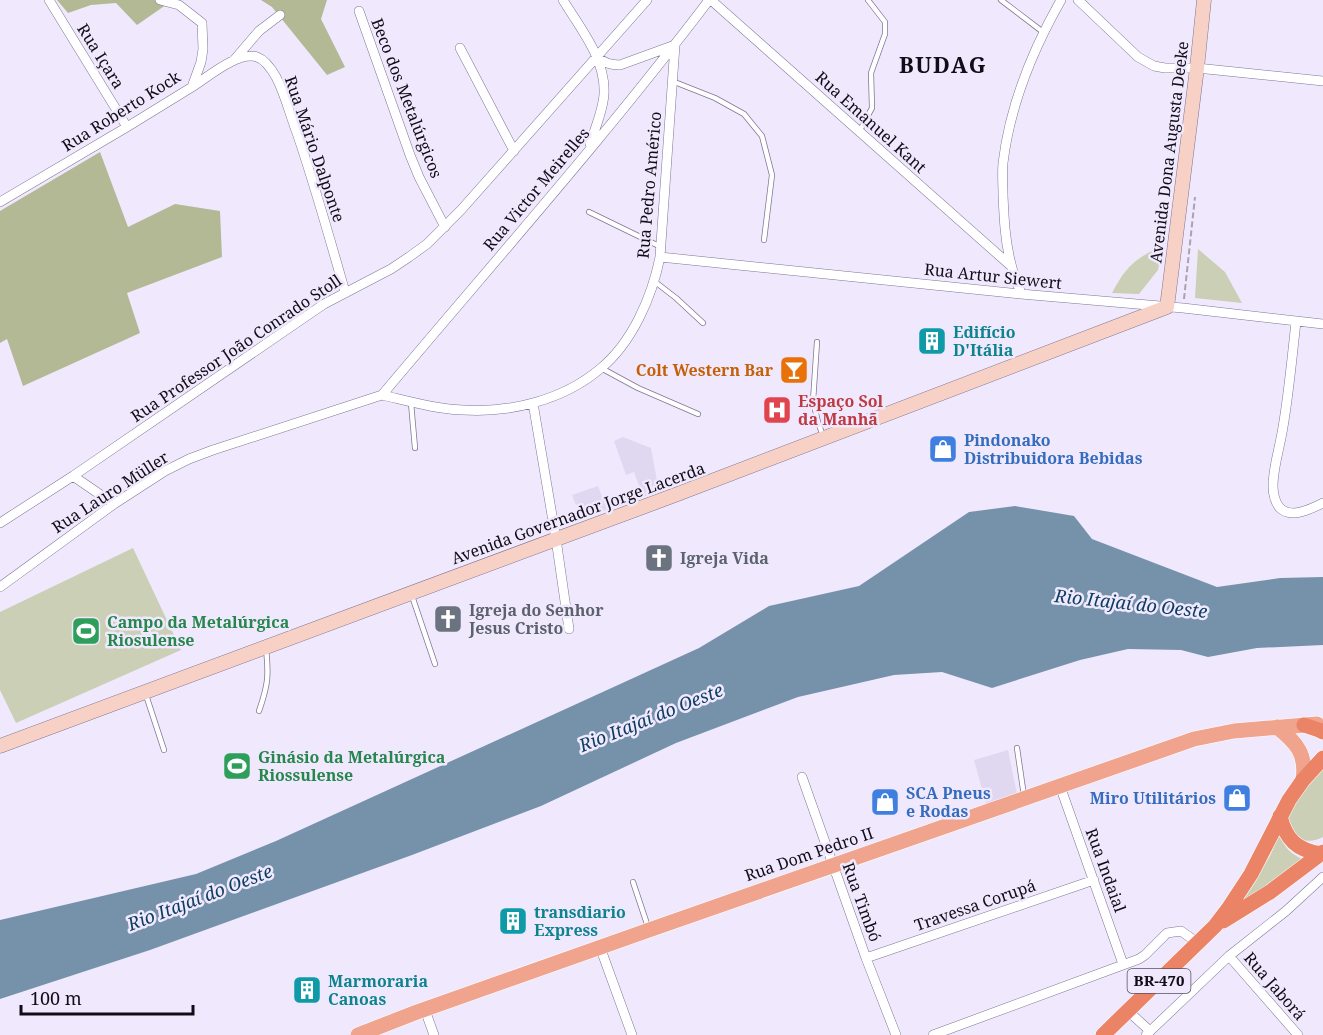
<svg xmlns="http://www.w3.org/2000/svg" width="1323" height="1035" font-family="'Noto Serif',serif">
<style>
.built{fill:#dfd8f0}
.green{fill:#cbcfb5}
.forest{fill:#b3b995}
.water{fill:#7692ab}
.lines{fill:none;stroke-linecap:round;stroke-linejoin:round}
.service-casing{stroke:#807594;stroke-width:6}
.minor-casing{stroke:#807594;stroke-width:10}
.secondary-casing{stroke:#807594;stroke-width:15}
.primary-casing{stroke:#fff;stroke-width:16}
.trunk-casing{stroke:#fff;stroke-width:16}
.path{stroke:#a8a2b3;stroke-width:2;stroke-dasharray:6 3;stroke-linecap:butt}
.service{stroke:#fff;stroke-width:4.5}
.minor{stroke:#fff;stroke-width:9}
.secondary{stroke:#f8d1c6;stroke-width:14}
.primary{stroke:#f0a38d;stroke-width:15}
.trunk{stroke:#eb8467;stroke-width:15}
.labels{text-anchor:middle;stroke-width:5;stroke-linejoin:round;paint-order:stroke}
.shield{fill:#f0e9fd;stroke:#544f5d;stroke-width:1.5}
.shield-label{font-size:15px;font-weight:bold;fill:#110d18}
.street-label{font-size:16px;fill:#110d18;stroke:#f0e9fd}
.culture-label{font-size:16px;font-weight:bold;fill:#0d838f;stroke:#f0e9fd;text-anchor:start}
.food-label{font-size:16px;font-weight:bold;fill:#c56008;stroke:#f0e9fd;text-anchor:end}
.health-label{font-size:16px;font-weight:bold;fill:#be3a42;stroke:#f0e9fd;text-anchor:start}
.shop-label{font-size:16px;font-weight:bold;fill:#366cbe;stroke:#f0e9fd;text-anchor:start}
.worship-label{font-size:16px;font-weight:bold;fill:#5b616d;stroke:#f0e9fd;text-anchor:start}
.leisure-label{font-size:16px;font-weight:bold;fill:#27864d;stroke:#f0e9fd;text-anchor:start}
.water-label{font-size:18px;font-style:italic;fill:#0d3e61;stroke:#f0e9fd}
.district-label{font-size:22px;font-weight:bold;letter-spacing:1.5px;fill:#110d18;stroke:#f0e9fd}
</style>
<rect width="100%" height="100%" fill="#f0e9fd"/>
<path class="built" d="M623,437l28,11 8,43 -16,6 -9,-25 -8,3 -12,-34z
M598,486l7,18 10,-4 2,6 -36,13 -9,-24z
M1008,750l9,44 -31,10 -12,-44z"/>
<path class="green" d="M1163,245l-5,25 -19,24 -27,-1c15,-28 23,-34 51,-48z
M1198,249l27,23 17,31 -47,-5z
M133,548l48,102 -165,73 -16,-33v-78z
M1323,768v69c-9,5 -22,6 -29,-3 -4,-5 -5,-14 -7,-20l8,-15z
M1280,833c5,18 12,21 28,29l-84,57 36,-47 10,-16z"/>
<path class="forest" d="M57,0h116l-36,25 -21,-22 -25,2 -23,8z
M261,0h66l-6,19 24,48 -18,8 -55,-68z
M100,152l28,75 47,-23 45,7 2,46 -95,36 13,40 -117,53 -16,-47 -7,4v-132z"/>
<path class="water" d="M1015,506l59,10 18,23 125,48 63,-9 43,-1v68l-66,3 -49,9 -27,-7 -53,-1 -48,11 -88,28 -50,-16 -48,3 -96,22 -122,46 -135,63 -129,49 -262,95 -150,49v-79l196,-46 80,-33 423,-193 70,-42 90,-20 110,-74z"/>
<g class="lines">
<g class="service-casing">
<path id="service" d="M1001,0l42,32
M672,81l43,17 29,16 18,22 10,39 -8,65
M859,132l13,-24 -1,-35 14,-39v-12l-17,-22
M589,212l72,35
M654,281l22,17 27,25
M817,342l-4,59 5,21 5,14
M601,368l37,20 60,26
M411,403l4,45
M412,596l23,68
M146,695l18,55
M259,711c9,-26 10,-35 7,-62
M1017,748l7,48
M633,882l15,45"/>
</g>
<g class="minor-casing">
<path id="minor" d="M49,0l78,127
M563,0c17,28 43,59 41,94 -1,17 -9,34 -14,50
M711,0l300,266
M1078,0l60,57 16,9 11,2h32l126,13
M359,11l51,144 9,22 26,50
M460,48l54,103
M235,59l24,-28 21,-16
M192,87c16,-10 46,-36 65,-30 9,3 15,13 19,20 9,17 14,38 21,56 18,53 33,106 48,159
M0,202l127,-75 65,-40 9,-25 2,-13 -1,-26 -23,-18 -19,-5
M660,257l361,37 162,14 140,16
M1021,294c-3,-10 -8,-20 -10,-30 -6,-23 -7,-46 -8,-69 0,-10 -1,-21 0,-32 7,-58 29,-112 58,-163
M1296,322c-4,35 -7,70 -13,105 -3,20 -10,40 -10,59 0,7 2,17 7,22 11,11 31,1 43,-5
M382,395c26,6 53,14 81,15 48,3 100,-10 137,-41 32,-26 52,-72 60,-112l15,-212 -55,20c-10,0 -15,-2 -23,-8
M382,395c110,-131 224,-259 327,-395
M533,403l23,136 13,90
M73,476l41,28
M0,523l73,-47 251,-172 67,-35 18,-12 18,-13 34,-34 186,-210
M0,587l114,-83 51,-33 24,-12 24,-9 169,-55
M802,777l64,181 30,77
M1060,786l63,178
M600,947l32,88
M1229,956l69,79
M866,958l228,-78
M425,1010l9,25
M1128,1011l22,20
M933,1035l206,-76 6,-4 22,-22 14,-2 17,12
M1146,1035l83,-79 57,-45 37,-34"/>
</g>
<g class="secondary-casing">
<path id="secondary" d="M0,746l675,-251 492,-188 30,-239 7,-68"/>
</g>
<g class="primary-casing">
<path id="primary" d="M1277,727c19,15 30,27 26,53
M358,1035l59,-23 232,-82 545,-191 40,-8 83,-7"/>
</g>
<g class="trunk-casing">
<path id="trunk" d="M1304,725l15,5 4,2
M1280,816c6,24 17,34 41,38
M1223,921l47,-29 53,-40
M1103,1035l112,-109 13,-17 23,-35 38,-74 14,-20 20,-22"/>
</g>
<path class="path" d="M1184,299l11,-102"/>
<use href="#service" class="service"/>
<use href="#minor" class="minor"/>
<use href="#secondary" class="secondary"/>
<use href="#primary" class="primary"/>
<use href="#trunk" class="trunk"/>
</g>
<defs>
<g id="building-square" transform="scale(1.5)"><rect x="-9" y="-9" width="18" height="18" rx="4" fill="#0f9aa8" stroke="#f0e9fd"/><path d="M-4-6H4V6H1V3H-1V6H-4ZM-2.5-4.3h1.7v1.8h-1.7ZM.8-4.3h1.7v1.8H.8ZM-2.5-1h1.7V.8h-1.7ZM.8-1h1.7V.8H.8Z" fill="#fff"/></g>
<g id="bar-square" transform="scale(1.5)"><rect x="-9" y="-9" width="18" height="18" rx="4" fill="#e8710a" stroke="#f0e9fd"/><path d="M-6-5H6L.8 .8V4.5H3.5V6h-7V4.5H-.8V.8Z" fill="#fff"/></g>
<g id="hospital-square" transform="scale(1.5)"><rect x="-9" y="-9" width="18" height="18" rx="4" fill="#e0444e" stroke="#f0e9fd"/><path d="M-5-5h3v3.5h4V-5h3V5h-3V1.5h-4V5h-3Z" fill="#fff"/></g>
<g id="shop-square" transform="scale(1.5)"><rect x="-9" y="-9" width="18" height="18" rx="4" fill="#3f7fe0" stroke="#f0e9fd"/><path d="M-5-2.5h2.3a2.7 3.5 0 0 1 5.4 0H5L5.5 6h-11ZM-1.5-2.5h3a1.5 2.3 0 0 0-3 0Z" fill="#fff"/></g>
<g id="church-square" transform="scale(1.5)"><rect x="-9" y="-9" width="18" height="18" rx="4" fill="#6b7280" stroke="#f0e9fd"/><path d="M-1.2-6h2.4v3.5h3.3v2.4h-3.3V6h-2.4V-.1h-3.3v-2.4h3.3Z" fill="#fff"/></g>
<g id="stadium-square" transform="scale(1.5)"><rect x="-9" y="-9" width="18" height="18" rx="4" fill="#2e9e5b" stroke="#f0e9fd"/><path d="M0-5a6.5 5 0 1 0 0 10a6.5 5 0 1 0 0-10ZM-3.5-1.8h7v3.6h-7Z" fill="#fff"/></g>
</defs>
<g fill-rule="evenodd">
<use href="#building-square" x="932" y="341"/>
<use href="#bar-square" x="794" y="370"/>
<use href="#hospital-square" x="777" y="410"/>
<use href="#shop-square" x="943" y="449"/>
<use href="#church-square" x="659" y="558"/>
<use href="#church-square" x="448" y="619"/>
<use href="#stadium-square" x="86" y="631"/>
<use href="#stadium-square" x="237" y="766"/>
<use href="#shop-square" x="1237" y="798"/>
<use href="#shop-square" x="885" y="802"/>
<use href="#building-square" x="513" y="921"/>
<use href="#building-square" x="307" y="990"/>
</g>
<g class="labels">
<rect class="shield" x="1127.5" y="969" width="63" height="24" rx="4.5"/>
<g class="shield-label">
<text x="1159" y="986">BR-470</text>
</g>
<g class="street-label">
<text transform="translate(101 56) rotate(58)" y="6">Rua Içara</text>
<text transform="translate(407 98) rotate(69)" y="6">Beco dos Metalúrgicos</text>
<text transform="translate(121 111) rotate(-32)" y="6">Rua Roberto Kock</text>
<text transform="translate(871 122) rotate(42)" y="6">Rua Emanuel Kant</text>
<text transform="translate(315 149) rotate(71)" y="6">Rua Mário Dalponte</text>
<text transform="translate(1169 152) rotate(-83)" y="6">Avenida Dona Augusta Deeke</text>
<text transform="translate(649 185) rotate(-85)" y="6">Rua Pedro Américo</text>
<text transform="translate(536 189) rotate(-50)" y="6">Rua Victor Meirelles</text>
<text transform="translate(993 276) rotate(6)" y="6">Rua Artur Siewert</text>
<text transform="translate(236 348) rotate(-34)" y="6">Rua Professor João Conrado Stoll</text>
<text transform="translate(110 492) rotate(-33)" y="6">Rua Lauro Müller</text>
<text transform="translate(578 513) rotate(-20)" y="6">Avenida Governador Jorge Lacerda</text>
<text transform="translate(809 854) rotate(-19)" y="6">Rua Dom Pedro II</text>
<text transform="translate(1106 870) rotate(70)" y="6">Rua Indaial</text>
<text transform="translate(862 902) rotate(70)" y="6">Rua Timbó</text>
<text transform="translate(975 905) rotate(-19)" y="6">Travessa Corupá</text>
<text transform="translate(1275 986) rotate(49)" y="6">Rua Jaborá</text>
</g>
<g class="culture-label">
<text x="953" y="338">Edifício<tspan x="953" dy="18">D'Itália</tspan></text>
<text x="534" y="918">transdiario<tspan x="534" dy="18">Express</tspan></text>
<text x="328" y="987">Marmoraria<tspan x="328" dy="18">Canoas</tspan></text>
</g>
<g class="food-label">
<text x="773" y="376">Colt Western Bar</text>
</g>
<g class="health-label">
<text x="798" y="407">Espaço Sol<tspan x="798" dy="18">da Manhã</tspan></text>
</g>
<g class="shop-label">
<text x="964" y="446">Pindonako<tspan x="964" dy="18">Distribuidora Bebidas</tspan></text>
<text x="906" y="799">SCA Pneus<tspan x="906" dy="18">e Rodas</tspan></text>
<text x="1216" y="804" text-anchor="end">Miro Utilitários</text>
</g>
<g class="worship-label">
<text x="680" y="564">Igreja Vida</text>
<text x="469" y="616">Igreja do Senhor<tspan x="469" dy="18">Jesus Cristo</tspan></text>
</g>
<g class="leisure-label">
<text x="107" y="628">Campo da Metalúrgica<tspan x="107" dy="18">Riosulense</tspan></text>
<text x="258" y="763">Ginásio da Metalúrgica<tspan x="258" dy="18">Riossulense</tspan></text>
</g>
<g class="water-label">
<text transform="translate(1131 604) rotate(6)" y="6">Rio Itajaí do Oeste</text>
<text transform="translate(651 718) rotate(-22)" y="6">Rio Itajaí do Oeste</text>
<text transform="translate(200 898) rotate(-21)" y="6">Rio Itajaí do Oeste</text>
</g>
<g class="district-label">
<text x="943" y="73">BUDAG</text>
</g>
</g>
<path d="M21 1005v9h172v-9" fill="none" stroke="#110d18" stroke-width="3"/>
<text x="30" y="1005" font-size="18" fill="#110d18" stroke="#f0e9fd" stroke-width="4.5" paint-order="stroke">100 m</text>
</svg>
